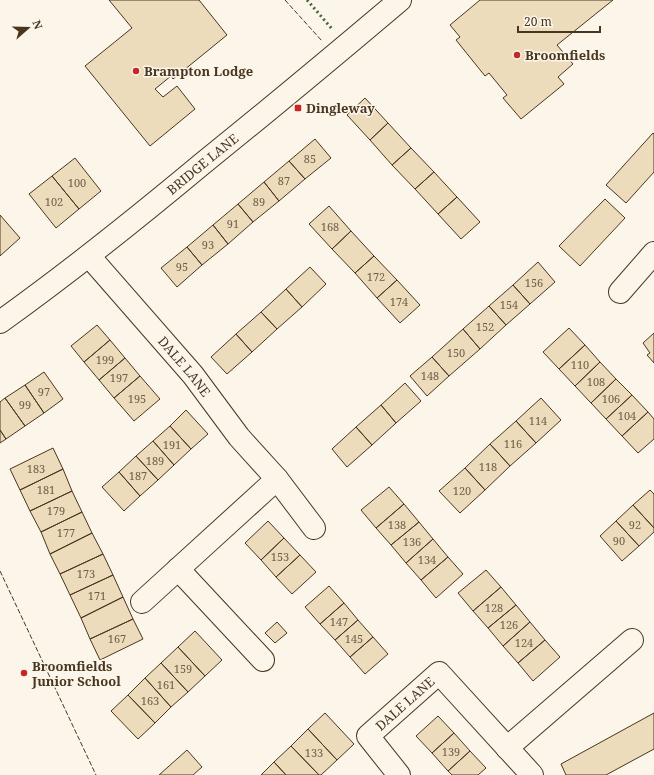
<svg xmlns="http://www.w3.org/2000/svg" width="654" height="775" font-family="'Noto Serif',serif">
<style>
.building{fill:#ecdcbc;stroke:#4a3520}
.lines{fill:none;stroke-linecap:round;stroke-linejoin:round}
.minor-casing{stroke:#4a3520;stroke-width:24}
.minor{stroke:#fbf6e9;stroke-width:22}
.hedge{stroke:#436837;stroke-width:3;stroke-dasharray:2 3;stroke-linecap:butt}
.fence{stroke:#4a3520;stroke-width:1;stroke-dasharray:5 2;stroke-linecap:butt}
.poi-dot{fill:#c62828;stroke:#fbf6e9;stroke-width:1.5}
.labels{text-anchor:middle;stroke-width:3;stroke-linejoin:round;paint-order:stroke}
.number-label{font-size:11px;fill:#725f47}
.poi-label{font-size:13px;font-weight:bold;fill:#4a3520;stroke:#fbf6e9;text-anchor:start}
.street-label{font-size:13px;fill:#4a3520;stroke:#fbf6e9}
</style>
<rect width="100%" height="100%" fill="#fbf6e9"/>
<path class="building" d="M109,0h90l28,35 -54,44 -2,-3 -16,13 8,8 14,-11 18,23 -45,37 -65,-80 47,-38z
M480,0h133l-56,45 16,19 -15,13 6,7 -43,35 -18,-21 4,-3 -18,-22 -4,3 -29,-36 4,-3 -10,-12z
M365,98l23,25 -18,17 -23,-25z
M388,123l23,25 -19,17 -22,-25z
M653,133l1,1v38l-28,31 -20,-18z
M315,139l16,19 -26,21 -16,-18z
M411,148l23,24 -19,17 -23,-24z
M75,158l26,33 -22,18 -27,-33z
M289,161l16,18 -26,22 -15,-19z
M434,172l23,25 -19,17 -23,-25z
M52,176l27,33 -23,19 -27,-34z
M264,182l15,19 -26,21 -15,-18z
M457,197l23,25 -19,17 -23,-25z
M605,199l20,19 -45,48 -21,-20z
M238,204l15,18 -25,22 -15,-19z
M329,206l22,25 -19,18 -23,-25z
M0,215l20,23 -20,18z
M213,225l15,19 -26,21 -15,-18z
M351,231l23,25 -19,17 -23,-24z
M187,247l15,18 -25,22 -16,-19z
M374,256l23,24 -20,18 -22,-25z
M538,262l17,20 -25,22 -17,-19z
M310,267l16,17 -24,23 -16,-18z
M397,280l23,25 -20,18 -23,-25z
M513,285l17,19 -24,21 -17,-19z
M286,289l16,18 -25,22 -16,-17z
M489,306l17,19 -26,24 -17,-20z
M261,312l16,17 -25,23 -16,-18z
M97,325l13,15 -26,22 -13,-16z
M569,328l16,17 -26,24 -16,-17z
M463,329l17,20 -31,27 -17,-19z
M654,333v30l-7,-8 3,-2 -7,-10z
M236,334l16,18 -25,22 -16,-17z
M110,340l15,18 -26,22 -15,-18z
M585,345l15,17 -25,24 -16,-17z
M432,357l17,19 -22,20 -17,-20z
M125,358l15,18 -26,22 -15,-18z
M600,362l16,17 -25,24 -16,-17z
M44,372l19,27 -19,14 -19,-28z
M140,376l20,23 -26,22 -20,-23z
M616,379l16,16 -26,24 -15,-16z
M405,383l16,18 -25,22 -15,-18z
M25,385l19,28 -19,13 -20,-28z
M632,395l16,17 -26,24 -16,-17z
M5,398l20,28 -19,13 -6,-9v-28z
M541,398l20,22 -25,23 -20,-22z
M381,405l15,18 -24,22 -16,-18z
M186,410l22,24 -17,15 -21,-23z
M648,412l6,7v20l-16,14 -16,-17z
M516,421l20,22 -26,23 -20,-22z
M170,426l21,23 -17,16 -21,-24z
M356,427l16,18 -25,22 -15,-18z
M0,430l6,9 -6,4z
M153,441l21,24 -16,15 -22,-24z
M490,444l20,22 -25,24 -20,-22z
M53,448l10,21 -43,21 -10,-21z
M136,456l22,24 -18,16 -21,-24z
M465,468l20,22 -25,23 -21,-22z
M63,469l9,22 -42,20 -10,-21z
M119,472l21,24 -16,15 -22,-24z
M389,487l15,17 -28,24 -15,-18z
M650,490l4,4v34l-21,-23z
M72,491l10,21 -41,20 -11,-21z
M404,504l15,18 -28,23 -15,-17z
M633,505l21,23v4l-15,14 -23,-25z
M82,512l10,21 -42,21 -9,-22z
M268,521l16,17 -23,22 -16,-17z
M616,521l23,25 -17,15 -22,-25z
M419,522l14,17 -27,24 -15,-18z
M92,533l11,21 -43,20 -10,-20z
M284,538l16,17 -24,22 -15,-17z
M433,539l15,18 -27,23 -15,-17z
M103,554l10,21 -43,20 -10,-21z
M300,555l16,17 -24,22 -16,-17z
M448,557l15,17 -27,24 -15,-18z
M486,570l15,17 -28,24 -15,-18z
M113,575l10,22 -42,21 -11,-23z
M329,586l15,17 -24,21 -15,-17z
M501,587l15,18 -28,23 -15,-17z
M123,597l10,22 -43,20 -9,-21z
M344,603l14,17 -23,20 -15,-16z
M516,605l14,17 -27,24 -15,-18z
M133,619l10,20 -43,21 -10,-21z
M358,620l15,17 -23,20 -15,-17z
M277,622l10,11 -12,10 -10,-10z
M530,622l15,18 -27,23 -15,-17z
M195,631l27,29 -17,16 -27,-29z
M373,637l15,17 -23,20 -15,-17z
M545,640l15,17 -27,24 -15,-18z
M178,647l27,29 -17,16 -27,-29z
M161,663l27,29 -17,15 -26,-29z
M145,678l26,29 -16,16 -27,-28z
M128,695l27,28 -17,16 -27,-28z
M325,713l29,31 -17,16 -29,-31z
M654,713v36l-48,26h-40l-5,-11z
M438,716l16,17 -22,20 -16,-17z
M308,729l29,31 -16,15h-2l-28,-29z
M454,733l16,18 -22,20 -16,-18z
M291,746l28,29h-33l-12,-13z
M187,750l15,17 -9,8h-34z
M470,751l16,17 -8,7h-26l-4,-4z
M274,762l12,13h-25z"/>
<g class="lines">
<g class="minor-casing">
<g id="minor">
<path id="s1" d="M89,256l104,119 46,62 38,42 37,49"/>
<path d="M620,292l34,-39"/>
<path id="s2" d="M0,322c70,-50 136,-103 202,-158 67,-54 133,-109 198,-164"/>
<path d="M178,569l85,91"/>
<path d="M142,602l135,-123"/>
<path d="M507,748l125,-108"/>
<path id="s3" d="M399,775l-31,-39 71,-63 93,102"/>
</g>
</g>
<use href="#minor" class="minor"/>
<path class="hedge" d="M307,0l26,30"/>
<path class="fence" d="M285,0l37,41
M0,571l96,204"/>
</g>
<g class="poi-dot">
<circle cx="517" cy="55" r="4"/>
<circle cx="136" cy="71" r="4"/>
<rect x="294" y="104" width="8" height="8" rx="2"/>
<circle cx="24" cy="673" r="4"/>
</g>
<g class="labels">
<g class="number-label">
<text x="310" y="163">85</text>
<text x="284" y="185">87</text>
<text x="77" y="187">100</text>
<text x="54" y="206">102</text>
<text x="259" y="206">89</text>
<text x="233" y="228">91</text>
<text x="330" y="231">168</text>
<text x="208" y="249">93</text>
<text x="182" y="271">95</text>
<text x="376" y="281">172</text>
<text x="534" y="287">156</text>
<text x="399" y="306">174</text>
<text x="509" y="309">154</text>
<text x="485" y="331">152</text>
<text x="456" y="357">150</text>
<text x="105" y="364">199</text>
<text x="580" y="369">110</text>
<text x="430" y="380">148</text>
<text x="119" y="382">197</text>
<text x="596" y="386">108</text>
<text x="44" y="396">97</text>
<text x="137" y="403">195</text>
<text x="611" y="403">106</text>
<text x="25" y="409">99</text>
<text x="627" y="420">104</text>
<text x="538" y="425">114</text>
<text x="513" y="448">116</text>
<text x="172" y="449">191</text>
<text x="155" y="465">189</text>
<text x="488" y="471">118</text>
<text x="36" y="473">183</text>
<text x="138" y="480">187</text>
<text x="46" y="494">181</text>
<text x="462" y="495">120</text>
<text x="56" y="515">179</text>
<text x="397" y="529">138</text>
<text x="635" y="529">92</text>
<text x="66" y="537">177</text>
<text x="619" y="545">90</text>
<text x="412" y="546">136</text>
<text x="280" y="561">153</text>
<text x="427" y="564">134</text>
<text x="86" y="578">173</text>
<text x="97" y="600">171</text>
<text x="494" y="612">128</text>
<text x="339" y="626">147</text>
<text x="509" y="629">126</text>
<text x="117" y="643">167</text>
<text x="354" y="643">145</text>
<text x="524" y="647">124</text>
<text x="183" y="673">159</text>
<text x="166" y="689">161</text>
<text x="150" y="705">163</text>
<text x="451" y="756">139</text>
<text x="314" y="757">133</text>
</g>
<g class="poi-label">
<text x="525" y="60">Broomfields</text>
<text x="144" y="76">Brampton Lodge</text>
<text x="306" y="113">Dingleway</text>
<text x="32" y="671">Broomfields<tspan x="32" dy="15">Junior School</tspan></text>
</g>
<g class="street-label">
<text dy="5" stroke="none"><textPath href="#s2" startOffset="257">BRIDGE LANE</textPath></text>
<text dy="5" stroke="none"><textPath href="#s1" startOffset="146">DALE LANE</textPath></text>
<text dy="5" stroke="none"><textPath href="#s3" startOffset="99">DALE LANE</textPath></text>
</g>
</g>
<g transform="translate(28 28) rotate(70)" stroke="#fbf6e9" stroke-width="3" paint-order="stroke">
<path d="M0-3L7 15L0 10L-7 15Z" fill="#4a3520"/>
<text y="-6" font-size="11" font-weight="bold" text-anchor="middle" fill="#4a3520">N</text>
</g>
<path d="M518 26v6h82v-6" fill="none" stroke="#4a3520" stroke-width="2"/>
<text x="524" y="26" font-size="12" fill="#4a3520" stroke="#fbf6e9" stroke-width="3" paint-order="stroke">20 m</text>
</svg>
